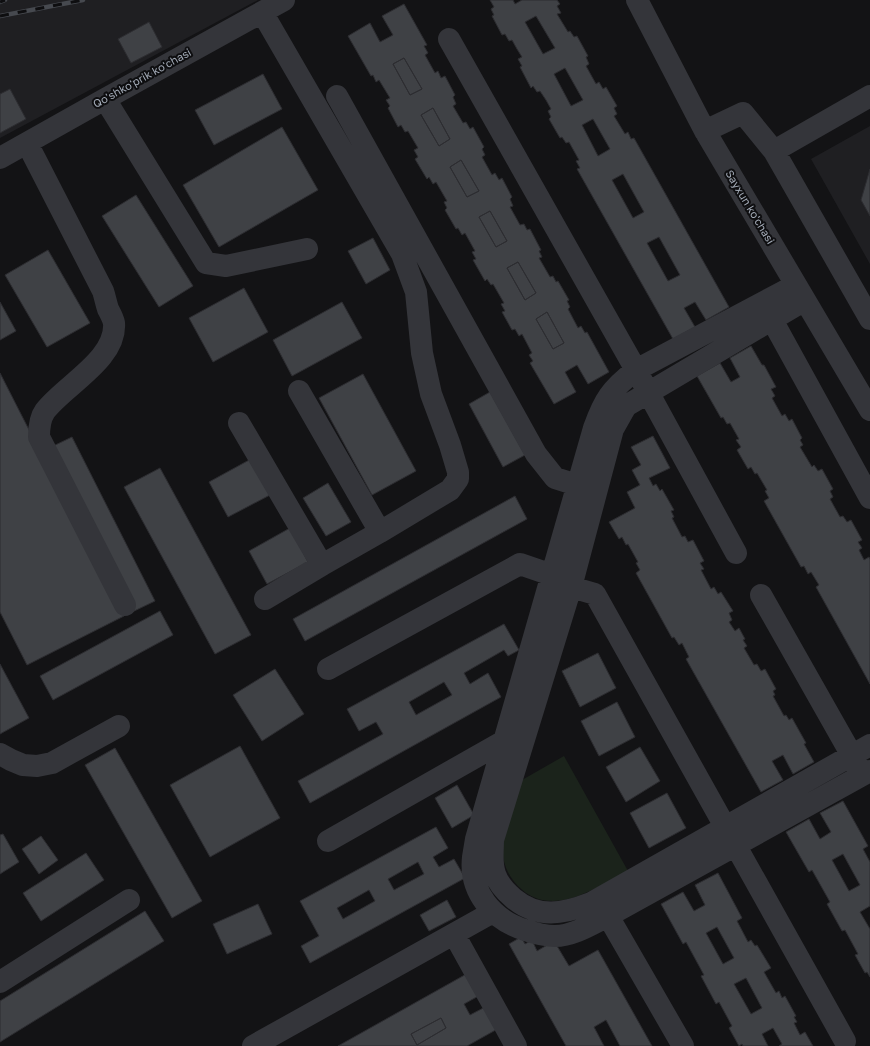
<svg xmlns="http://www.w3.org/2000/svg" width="870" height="1046" font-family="'Golos Text',sans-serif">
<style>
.built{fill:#1f1f22}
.green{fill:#1b231b}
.building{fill:#3f4145;stroke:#2d2d31;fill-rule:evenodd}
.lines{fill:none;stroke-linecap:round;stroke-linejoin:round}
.minor{stroke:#34353a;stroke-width:22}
.rail-casing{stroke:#46494f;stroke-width:4.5}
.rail{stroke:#0e0e10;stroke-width:3;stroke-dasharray:9;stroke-linecap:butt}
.labels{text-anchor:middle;stroke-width:4;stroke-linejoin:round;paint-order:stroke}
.street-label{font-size:11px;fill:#a3abb7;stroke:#0e0e10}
</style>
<rect width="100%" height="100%" fill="#131315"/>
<path class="built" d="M0,0h258l-258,138z
M870,126v138l-59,-105z"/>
<path class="green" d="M564,756l64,115c-33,17 -77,49 -110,15 -8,-8 -15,-21 -15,-33 -1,-11 3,-22 6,-32 4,-14 9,-28 13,-41z"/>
<path class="building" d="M490,0h23l2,4 7,-4h35l3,4 -3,2 4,7 -4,1 11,18 2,-1 4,6 3,-1 11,20 -2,1 3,7 -3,2 10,18 3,-2 4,7 3,-2 11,19 -3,2 3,6 -3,2 11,18 3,-2 3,7 3,-1 95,169 -23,13 -11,-18 -11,6 11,19 -22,12 -96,-170 3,-1 -4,-7 3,-1 -10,-18 -3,1 -4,-6 -2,1 -11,-19 2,-2 -3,-6 3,-2 -5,-9 -6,-9 -3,1 -4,-6 -2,2 -11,-21 2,-1 -4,-7 4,-2 -5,-8 -5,-9 -3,1 -4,-7 -3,1 -10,-19 2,-1 -3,-6 3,-2zM536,16l19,32 -12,6 -18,-32zM565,68l18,32 -12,6 -17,-32zM593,119l17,30 -12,7 -16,-31zM623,174l21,38 -11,6 -21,-38zM659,237l21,38 -12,6 -21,-38z
M404,4l23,41 -3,1 4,7 -3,2 10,18 3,-2 3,7 4,-2 10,19 -2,2 3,7 -3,2 10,17 3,-1 4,7 3,-2 11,20 -2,2 3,6 -3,2 10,18 3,-2 4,7 3,-2 10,19 -2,2 3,7 -3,1 10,18 4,-1 3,6 3,-1 11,21 -2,1 3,6 -3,1 11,19 3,-1 3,6 2,-1 11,19 -2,1 3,6 -2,2 10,19 3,-2 4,7 2,-1 22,40 -21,12 -11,-19 -12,7 11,20 -22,12 -24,-41 3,-2 -4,-6 3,-2 -10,-19 -3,2 -4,-7 -3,1 -10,-18 3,-1 -4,-7 3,-1 -11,-19 -2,1 -4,-6 -2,2 -12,-21 3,-1 -4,-7 3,-1 -10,-18 -3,2 -4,-7 -2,1 -11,-19 2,-2 -3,-6 3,-1 -11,-19 -3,2 -4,-7 -2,2 -12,-20 3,-2 -4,-7 4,-2 -10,-17 -3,1 -4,-7 -3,2 -10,-19 2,-2 -4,-6 4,-2 -11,-18 -3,2 -3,-7 -2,1 -23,-40 22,-13 10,19 13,-7 -11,-19zM404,58l18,31 -12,6 -17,-31zM433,108l17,31 -11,7 -18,-31zM461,160l18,31 -12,6 -17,-30zM490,211l17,30 -11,6 -17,-30zM518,262l18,31 -11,7 -18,-32zM547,312l17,31 -11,6 -17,-30z
M149,22l13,25 -31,16 -13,-24z
M404,58l18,31 -12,6 -17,-31z
M263,74l19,35 -68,36 -19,-35z
M10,89l16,30 -26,14v-39z
M433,108l17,31 -11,7 -18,-31z
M282,127l36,63 -99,57 -36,-62z
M461,160l18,31 -12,6 -17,-30z
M870,169v47l-9,-16z
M136,195l57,91 -34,21 -57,-91z
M490,211l17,30 -11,6 -17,-30z
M373,238l17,32 -24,14 -18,-33z
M48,250l42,73 -43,24 -42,-72z
M518,262l18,31 -11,7 -18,-32z
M244,288l24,44 -55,30 -24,-44z
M0,302l16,29 -16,9z
M342,302l20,36 -70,38 -19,-36z
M547,312l17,31 -11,6 -17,-30z
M751,346l11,19h2l12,22 -5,2 4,7 -3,2 10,18 3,-2 4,7 3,-2 10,19 -2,2 3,5 -3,2 12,20 2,-2 4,6 4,-2 11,20 -3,2 3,6 -3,2 10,18 3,-1 4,6 4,-2 11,20 -4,2 4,6 -3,2 5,10 5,-3 1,2v125l-54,-97 3,-2 -8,-13 -3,2 -4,-8 -3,1 -37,-66 5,-3 -4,-7 2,-1 -10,-17 -2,1 -4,-7 -3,2 -11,-19 4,-3 -5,-7 3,-1 -9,-16 -3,1 -4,-7 -2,1 -24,-42 23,-13 11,19 9,-5 -10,-19z
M0,373l124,243 -97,49 -27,-53z
M363,374l53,97 -44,24 -53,-97z
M490,392l35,63 -22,12 -34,-63z
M653,436l17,32 -21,10 4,8 3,-2 4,7 2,-2 12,21 -3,1 3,6 -2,1 10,19 3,-1 3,6 5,-2 11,21 -4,2 4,6 -3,1 10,19 3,-2 4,7 3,-2 12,19 -4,2 3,7 -3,2 6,9 4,-3 6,11 -2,1 4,6 -3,2 10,17 3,-1 4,7 4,-2 11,20 -3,2 2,4 -2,1 11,20 2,-1 3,5 3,-2 14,25 -2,1 10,18 -21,12 -10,-19 -11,6 11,19 -22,12 -75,-133 3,-2 -7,-14 -3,2 -5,-8 -2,1 -36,-65 4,-3 -4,-7 2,-1 -10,-18 -2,1 -4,-8 -3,2 -10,-17 26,-14 -8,-16 13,-7 -8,-15 9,-5 -10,-18z
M72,437l83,164 -25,12 -83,-164z
M251,459l19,36 -42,22 -19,-35z
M160,468l91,167 -36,19 -91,-167z
M328,483l23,39 -25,14 -23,-38z
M515,496l12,23 -222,122 -12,-22z
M290,528l18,34 -41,22 -18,-33z
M160,611l13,24 -120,65 -13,-24z
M504,624l15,26 -11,6 -4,-6 -40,23 6,11 18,-11 13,24 -191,106 -12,-22 85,-47 -7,-12 -17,9 -12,-22zM444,682l8,13 -36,20 -7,-13z
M598,653l18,35 -36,19 -18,-36z
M0,664l29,54 -29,16z
M275,669l29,45 -42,27 -29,-46z
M617,702l18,35 -36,19 -18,-35z
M240,746l40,72 -70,39 -40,-72z
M640,747l20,34 -34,21 -20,-35z
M115,748l87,153 -30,17 -87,-153z
M457,785l17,30 -22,13 -17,-30z
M667,793l19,35 -37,20 -19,-35z
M843,801l25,45 -5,3 7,13v44l-10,6 10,17v48l-3,-5 -2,1 -10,-18 3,-1 -13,-24 -3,1 -15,-27 3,-2 -18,-32 -3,2 -23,-40 23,-13 11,20 11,-7 -11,-19zM843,854l17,31 -11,6 -17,-31z
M436,827l12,21 -15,9 6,10 15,-8 11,19 -155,85 -9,-17 18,-10 -19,-35zM418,862l6,12 -30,16 -6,-11zM369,890l6,11 -32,18 -6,-11z
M3,834l16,28 -19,12v-39z
M41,836l17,24 -19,14 -17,-25z
M86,853l18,27 -63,41 -18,-28z
M718,873l24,45 -5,3 11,21 3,-2 4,6 2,-1 14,23 -7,4 12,21 3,-2 3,7 3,-2 11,20 -2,1 3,5 -3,1 6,12 5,-3 8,14h-34l3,-2 -9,-16 -11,6 6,12h-25l-1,-2 -3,2 -10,-18 3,-2 -13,-24 -3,2 -15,-28 3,-1 -18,-33 -3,2 -22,-40 22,-12 11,19 11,-6 -10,-20zM717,927l17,31 -11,6 -17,-31zM746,978l16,30 -11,6 -17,-30z
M447,900l9,17 -27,14 -9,-16z
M258,904l14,30 -45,20 -14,-30z
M145,911l19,30 -164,101v-41z
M521,937l4,7 7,-4 5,11 17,-10 15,25 29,-16 54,96h-32l-14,-26 -12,7 10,19h-38l-57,-102z
M470,972l12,22 -18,10 6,11 19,-10 12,22 -34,19h-129zM441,1018l5,10 -29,17 -6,-11z
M441,1018l5,10 -29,17 -6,-11z"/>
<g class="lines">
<path class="minor" d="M637,0l68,131 165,279
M262,12l140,242 14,38 6,61 9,41 19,51 8,27v7l-8,11 -70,42 -81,-141
M449,39l187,331 100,183
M337,96l199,358 19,24 22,7
M105,99l101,164 20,3 81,-17
M705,131l38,-18 31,38 96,168
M27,143l76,148c2,6 3,12 5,18 2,4 5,9 6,14 3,36 -49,62 -69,88 -5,7 -6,17 -6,26l86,168
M774,151l96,-55
M0,158l105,-59 179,-99
M796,285l-160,85c-25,19 -32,30 -42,58l-118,411c-1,6 -2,12 -3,18 -4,35 20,63 52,73 9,3 20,6 30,6 18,0 37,-12 53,-20l262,-145
M805,300l-179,106 -13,23 -42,158 24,7 250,447
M765,307l105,191
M239,423l83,142 58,-33
M761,595l98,173
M265,599l57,-34
M328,669l192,-105 32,11 19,12 -78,253c0,11 -2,23 2,34 3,9 11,18 18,24 25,21 50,16 78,5l279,-158
M0,754l11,6 12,5 14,1 15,-3 67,-37
M328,841l176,-100 8,2
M600,904l8,12 75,130
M454,934l62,112
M0,982l129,-82
M253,1046l240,-134"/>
<g class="rail-casing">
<path id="rail" d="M0,2l5,-2
M0,16l83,-16"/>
</g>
<use href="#rail" class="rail"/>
</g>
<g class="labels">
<g class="street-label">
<text transform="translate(142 78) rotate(-29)" y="4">Qo'shko'prik ko'chasi</text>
<text transform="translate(750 207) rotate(59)" y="4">Sayxun ko'chasi</text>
</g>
</g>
</svg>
